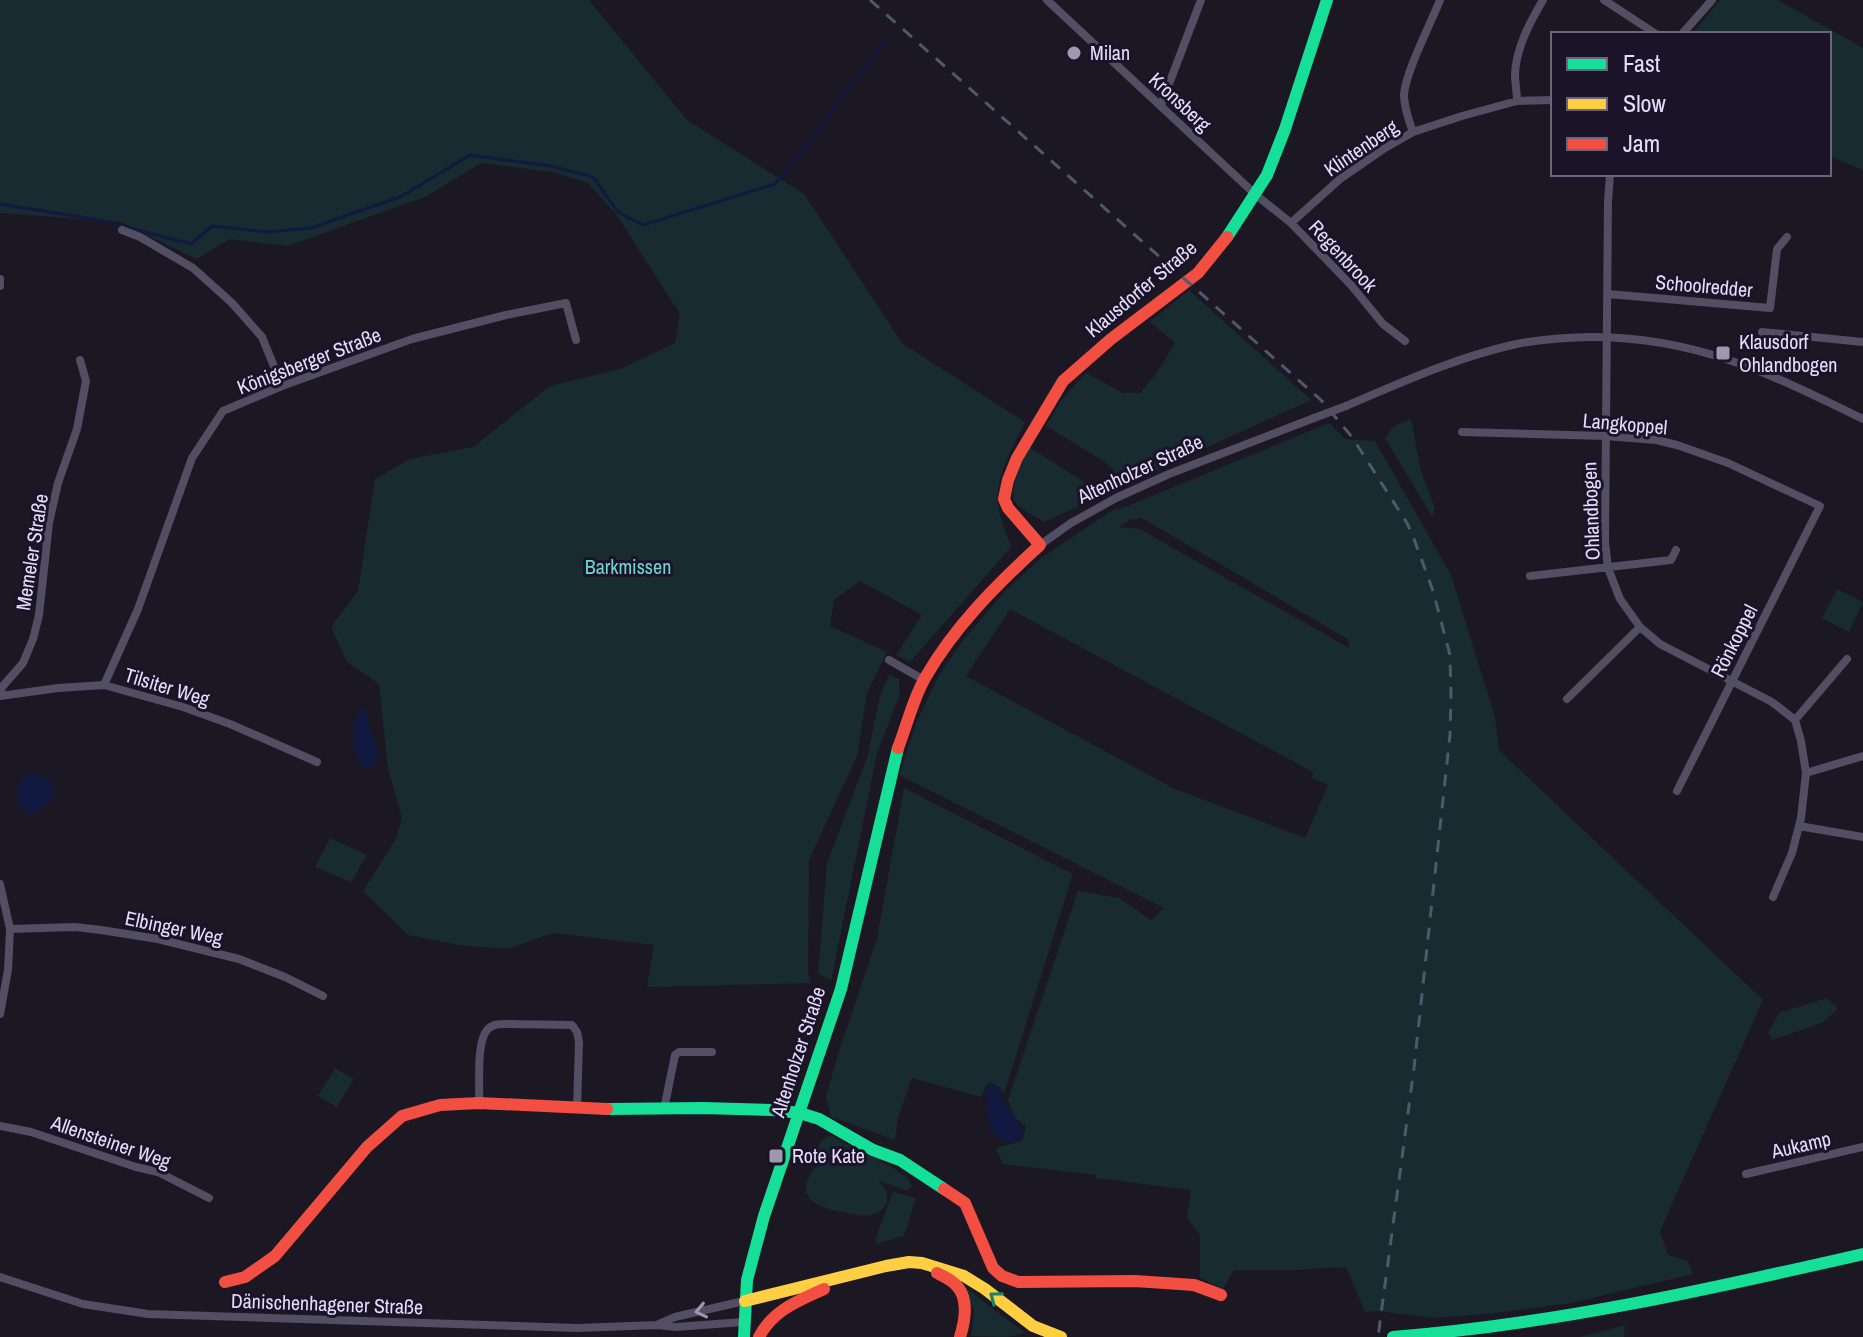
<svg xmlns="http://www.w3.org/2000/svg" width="1863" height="1337" font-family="'Archivo Narrow',sans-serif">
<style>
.green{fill:#172b30;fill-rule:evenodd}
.water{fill:#111941}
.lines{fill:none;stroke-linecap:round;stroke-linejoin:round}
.stream{stroke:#111941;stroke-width:3}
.street{stroke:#524e63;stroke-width:8}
.fast{stroke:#16e098;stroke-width:12}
.slow{stroke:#ffcf43;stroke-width:12}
.jam{stroke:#f24e42;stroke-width:12}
.rail{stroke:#4d596c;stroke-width:3;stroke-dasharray:12 10;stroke-linecap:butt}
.street-bridge{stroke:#524e63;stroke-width:8}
.oneway{stroke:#188466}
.oneway2{stroke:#9c96b0}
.poi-dot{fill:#9f98b0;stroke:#1b1328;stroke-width:3}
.labels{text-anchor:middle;stroke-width:6;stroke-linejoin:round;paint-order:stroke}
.poi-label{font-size:20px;fill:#e6ddfc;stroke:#1b1328;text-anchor:start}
.street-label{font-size:20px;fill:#e6ddfc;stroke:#1b1328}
.park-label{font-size:20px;fill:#6ed7d0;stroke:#1b1328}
</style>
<rect width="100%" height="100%" fill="#1c1823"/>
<path class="green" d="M0,0h589l98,120 117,74 99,150 122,78c-12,24 -30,55 -27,83 2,14 9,29 13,42l-101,115 -14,-7 26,-40 -62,-34 -26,19 -4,26 57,26 -20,41 -10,63 -48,104 -1,112 3,11 -164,4 7,-42 -100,-12 -47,16 -48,-4 -51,-10 -45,-44 32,-51 7,-21 -14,-51 -9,-84 -32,-22 -16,-35 27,-36 17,-112 35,-20 63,-12 77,-61 73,-18 52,-25 5,-29 -64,-100 -28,-31 -36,-11 -71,-9 -54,33 -139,50 -58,-7 -34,20 -75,-37 -121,-9z
M1720,0h58l85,48v122l-34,-14v-122h-137z
M1189,290l122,110 -267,122c-9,-6 -22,-11 -28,-19 -10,-11 8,-44 13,-56l65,41 21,-17 -10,-9 -59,-36 16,-27 24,-26 37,20h17l16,-19 19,-31 -25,-21z
M1411,419l10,52 14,37 -3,9 -47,-79 9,-12z
M1329,423l16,16 30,2 76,134 44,142 4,33 264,250 -103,231 8,24 20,6 5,13 -122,29 -76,10 -60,5 -59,-7 -11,1 -19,-45 -51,3h-61l-11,19 -23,-11v-43l-13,-18 4,-27 -95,-12v-3l-93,-11 -7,-16 26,-7 4,-14 -11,-9 -7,-18 70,-209 41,7 32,22 13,-12 -265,-133 18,-54 22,-46 25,-36 42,-49 34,-31 73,-49 12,-3zM1142,518l207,122v8l-209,-119 -21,-2 10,-7zM1010,609l303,163 -1,6 16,7 -23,53 -130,-49 -209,-113z
M1837,589l26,13 -14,30 -27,-14z
M889,675l10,4 1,15 -23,59 -46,228 -13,-8 9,-110 40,-105 13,-62z
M904,788l169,86 -69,220 -5,-7 -9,-5 -4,3 -5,12 -69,-19 -14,39 -3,23 -64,-23 -5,-20 12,-43 39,-116z
M330,838l37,17 -16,27 -36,-15z
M1827,998l11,11 -16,14 -50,17 -4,-7 11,-20z
M335,1068l19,11 -17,28 -19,-11z
M829,1135l66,34 7,6h4l6,11 -6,5 -28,-11c11,11 15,27 -4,34 -10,4 -21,0 -30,-2 -19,-3 -49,-11 -34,-37 6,-11 15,-13 26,-12l-22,-11 9,-13z
M893,1192l23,6 -12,38 -28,8 -1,-5z
M965,1287l60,46 -18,4 -36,-1 3,-24z
M1625,1325l-1,12h-44z"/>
<path class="water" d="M364,708l2,2 1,12 10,26 -1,17 -8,4 -5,-1c-12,-19 -14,-39 -2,-59z
M26,773l10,1 17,9c2,11 1,15 -8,23 -24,23 -37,-13 -19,-33z
M989,1084l11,5 2,13c6,3 20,25 21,32l-4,7c-28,4 -29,-16 -33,-38l4,-6 -5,-3z"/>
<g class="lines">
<path class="stream" d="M0,204l99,16 92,24 21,-18 55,6 44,-4 91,-32 68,-41 81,11 42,11 25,35 25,13 132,-41 25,-29 86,-117"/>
<path class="street" d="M1047,0l209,195 35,28 60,62 32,39 22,17
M1604,0l52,34
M1682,34l30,-34
M1517,101c0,-9 -2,-18 -2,-27 1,-26 15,-52 28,-74
M1161,105l40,-105
M1413,132c-4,-11 -9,-24 -9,-37 1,-22 27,-72 36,-95
M1610,174l-2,27 -3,341 3,26 12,31 20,28 20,17 112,58 23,18 6,21 5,32 -5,45 -9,35 -19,44
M1291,223l49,-44 45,-31 28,-16 49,-16 55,-15 36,-1
M122,230l18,7 53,31 39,35 30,34 20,49
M0,279v7
M1608,294l162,14 7,-59 10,-12
M1762,332l101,10
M1346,406c54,-23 109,-48 166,-61 26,-6 54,-7 79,-8 106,0 180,37 272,82
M1462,432l144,4 50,4 21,5 51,18 92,43 -143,285
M1040,545l31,-22 45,-25 53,-24 145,-56
M1530,576l141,-16 5,-10
M889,660l35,20
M104,685l34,-76 54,-151 31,-47 59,-25 130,-47 94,-24 60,-12 10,37
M0,695l2,-8 21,-24 10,-24 6,-24 10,-92 9,-40 19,-54 9,-48 -6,-21
M0,696l58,-8 46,-3 79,22 47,17 87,38
M1567,699l73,-72
M1795,720l52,-61
M1806,773l57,-17
M1799,826l64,11
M0,884l10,45 -2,41 -8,44
M10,929l65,-2 26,3 57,9 81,20 46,18 38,19
M479,1103c1,-17 -3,-60 8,-73 5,-6 12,-6 19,-6l66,1 5,7 2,10 -2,66
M664,1109l11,-54 4,-3h33
M0,1126l31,6 105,35 22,5 51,26
M1746,1174l117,-27
M0,1277l83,27 65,10 430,14 79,-3 19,2 67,-5
M657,1325l18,-8 69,-16"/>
<path class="fast" d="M1227,237l40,-62 18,-46 42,-129
M607,1109l97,-1 69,2 27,3 19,6 54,31 27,10 44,29
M744,1337l3,-57 17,-64 77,-227 57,-241
M1393,1337c161,-13 313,-47 470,-83"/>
<path class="slow" d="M745,1301l141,-35 23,-4 13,1 42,13 21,13 48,37 28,11"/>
<path class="jam" d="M898,748c9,-23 15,-49 27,-70 29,-51 72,-94 115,-133l-32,-37 -4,-9 4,-19 9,-22 46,-77 48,-42 87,-66 29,-36
M944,1189l21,14 28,65 9,8 16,6 117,-1 59,4 27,10
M937,1273c6,3 13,6 18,11 14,13 10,37 5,53
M225,1282l20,-5 30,-21 92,-109 35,-31 38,-11 39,-2 128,6
M759,1337c14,-27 39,-36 65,-48"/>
<path class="rail" d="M870,0l451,400 31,37 55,86 7,16 19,52 17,64 1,42 -1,38 -36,333 -36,269"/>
<path class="street-bridge" d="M1314,418l32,-12"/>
</g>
<defs><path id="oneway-chevron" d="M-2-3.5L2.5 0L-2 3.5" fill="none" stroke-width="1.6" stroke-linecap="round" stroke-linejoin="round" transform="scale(2)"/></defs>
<use class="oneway" href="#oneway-chevron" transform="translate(995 1297) rotate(-143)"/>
<use class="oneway2" href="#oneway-chevron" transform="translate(701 1311) rotate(167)"/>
<g class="poi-dot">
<circle cx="1074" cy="53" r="8"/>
<rect x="1715" y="345" width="16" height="16" rx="4"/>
<rect x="768" y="1148" width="16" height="16" rx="4"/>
</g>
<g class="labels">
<g class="poi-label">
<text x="1090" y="60">Milan</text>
<text x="1739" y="349">Klausdorf<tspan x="1739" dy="23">Ohlandbogen</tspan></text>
<text x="792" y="1163">Rote Kate</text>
</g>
<g class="street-label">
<text transform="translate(1180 102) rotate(43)" y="7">Kronsberg</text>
<text transform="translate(1361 148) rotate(-34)" y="7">Klintenberg</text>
<text transform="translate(1343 256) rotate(47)" y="7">Regenbrook</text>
<text transform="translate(1704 286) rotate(5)" y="7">Schoolredder</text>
<text transform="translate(1141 289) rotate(-40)" y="7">Klausdorfer Straße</text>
<text transform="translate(309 361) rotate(-21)" y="7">Königsberger Straße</text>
<text transform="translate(1625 424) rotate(5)" y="7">Langkoppel</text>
<text transform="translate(1140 469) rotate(-25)" y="7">Altenholzer Straße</text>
<text transform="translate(1591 511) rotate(-92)" y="7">Ohlandbogen</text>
<text transform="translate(32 552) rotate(-81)" y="7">Memeler Straße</text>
<text transform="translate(1734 641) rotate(-63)" y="7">Rönkoppel</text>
<text transform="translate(167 687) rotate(17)" y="7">Tilsiter Weg</text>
<text transform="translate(174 928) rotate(12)" y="7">Elbinger Weg</text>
<text transform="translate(798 1052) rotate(-72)" y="7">Altenholzer Straße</text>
<text transform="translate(111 1142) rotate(19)" y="7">Allensteiner Weg</text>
<text transform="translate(1801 1145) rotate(-13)" y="7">Aukamp</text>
<text transform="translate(327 1304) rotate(2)" y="7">Dänischenhagener Straße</text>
</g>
<g class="park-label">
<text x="628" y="574">Barkmissen</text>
</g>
</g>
<rect x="1551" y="32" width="280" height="144" fill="#1b1328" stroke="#6c647d" stroke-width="2"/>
<rect x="1567" y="58" width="40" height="12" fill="#16e098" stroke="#6c647d" stroke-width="2"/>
<text x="1623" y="72" font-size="24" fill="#e6ddfc">Fast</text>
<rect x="1567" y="98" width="40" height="12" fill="#ffcf43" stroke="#6c647d" stroke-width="2"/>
<text x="1623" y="112" font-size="24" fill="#e6ddfc">Slow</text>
<rect x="1567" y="138" width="40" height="12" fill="#f24e42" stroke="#6c647d" stroke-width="2"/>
<text x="1623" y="152" font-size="24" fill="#e6ddfc">Jam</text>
</svg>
